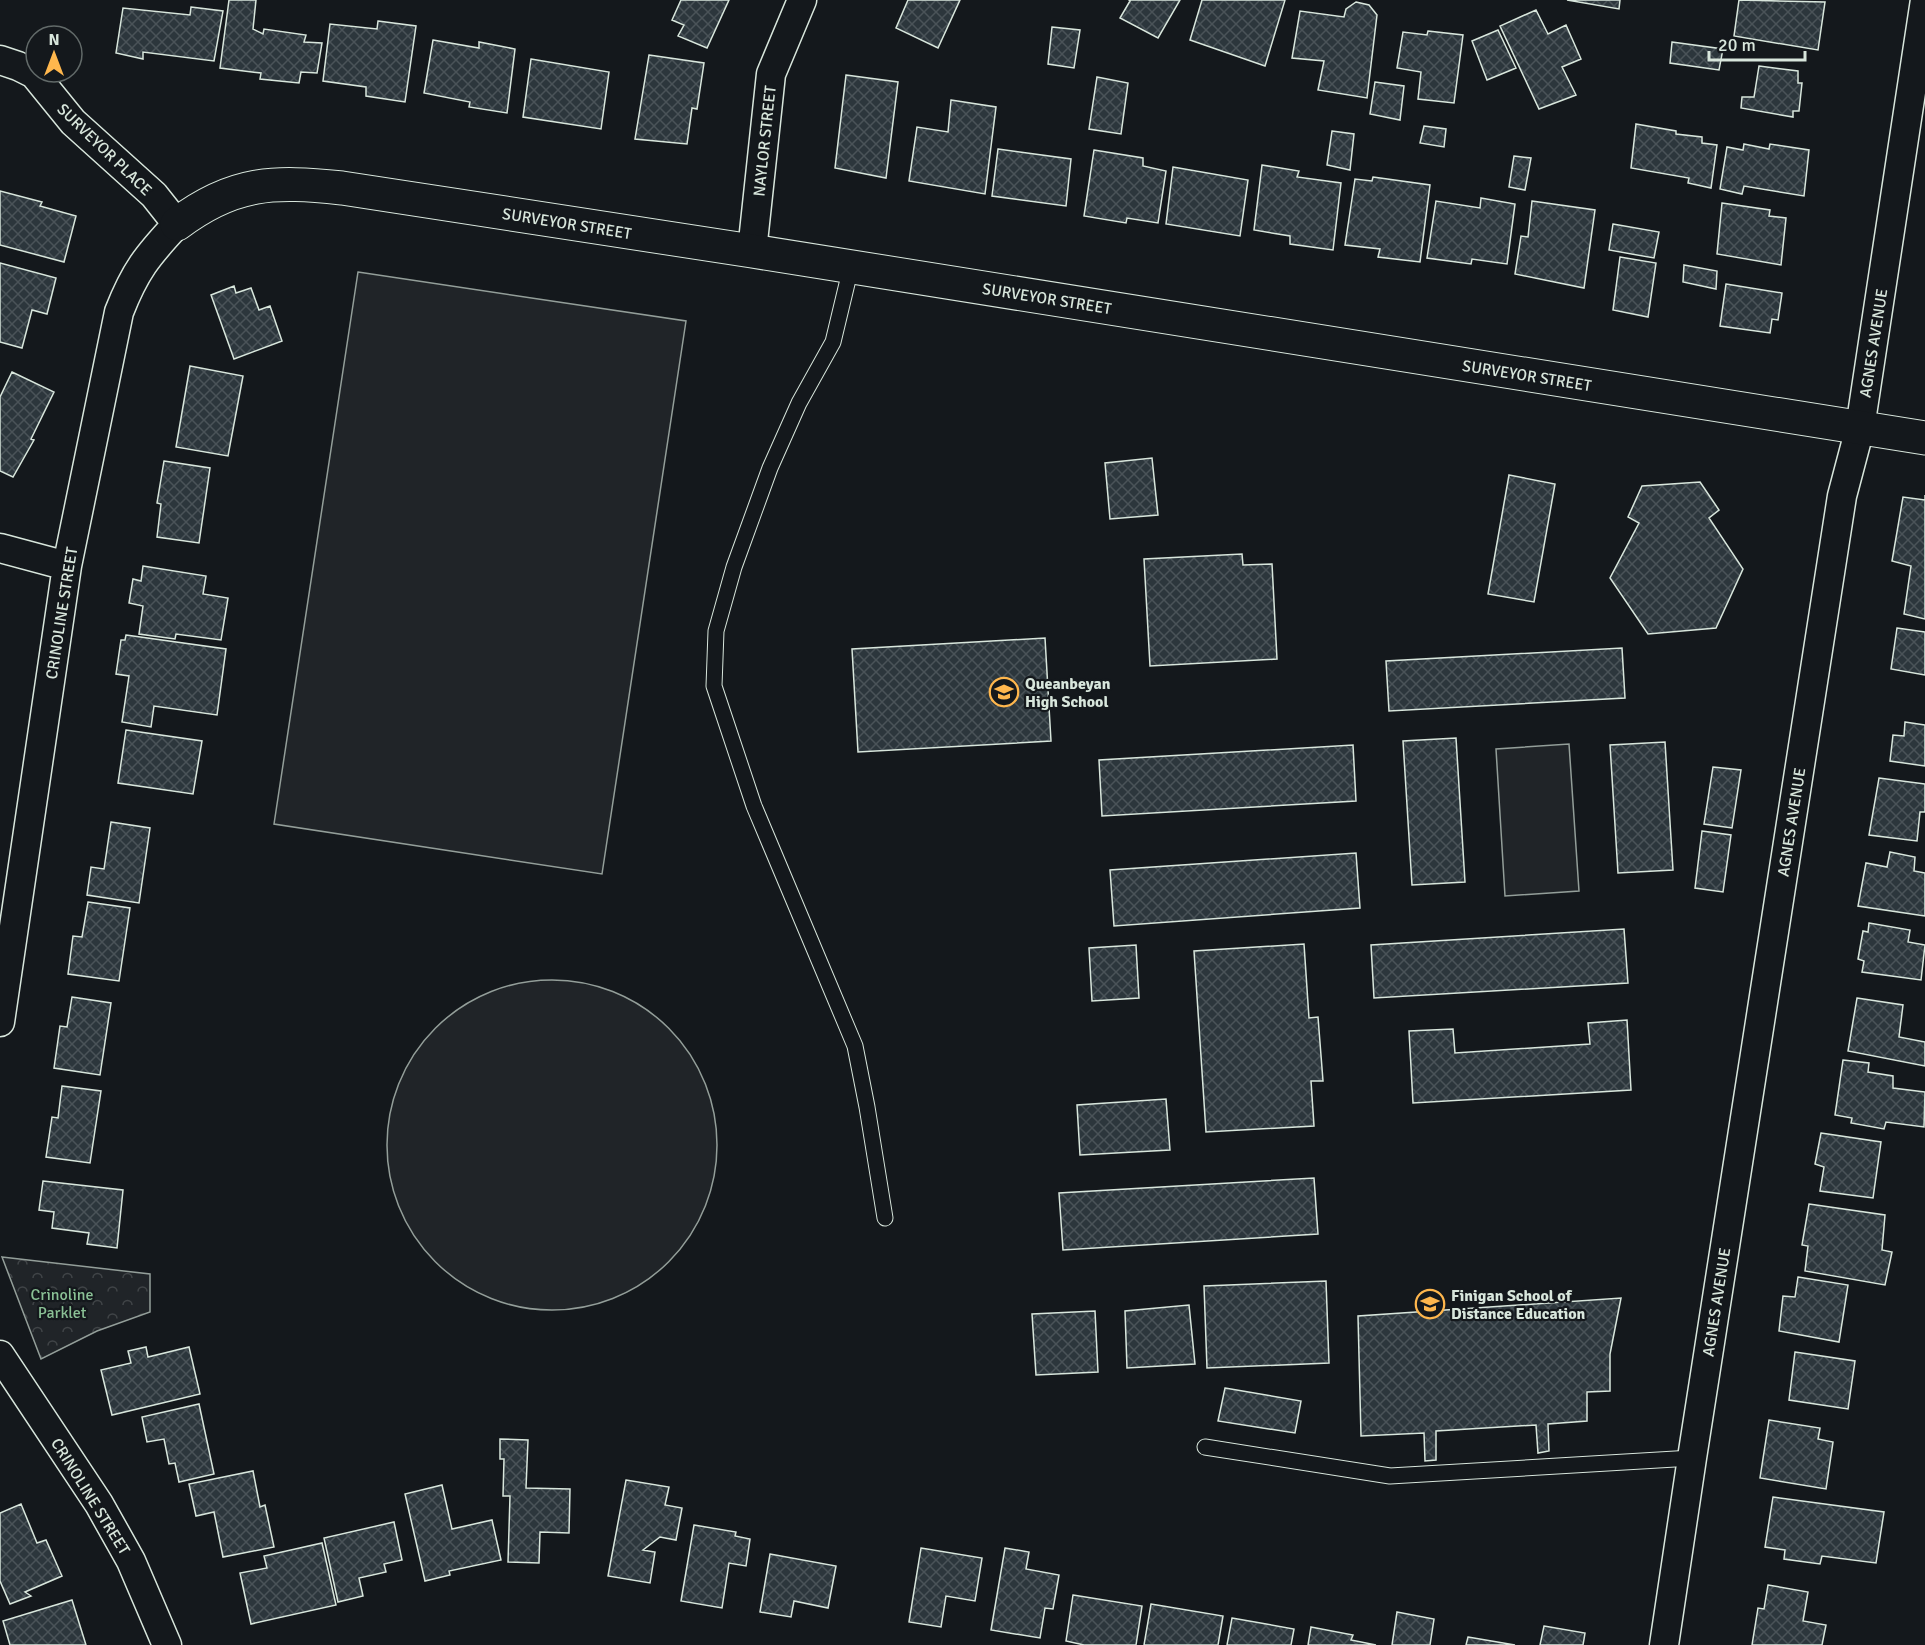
<svg xmlns="http://www.w3.org/2000/svg" width="1925" height="1645" font-family="Signika,sans-serif">
<style>
.green{fill:#202428;stroke:#939e99;stroke-width:1.5}
.park{fill:url(#park-crowns);stroke:#939e99;stroke-width:1.5}
.building{fill:url(#building-cross-hatch);stroke:#d8e6dc;stroke-width:1.5}
.lines{fill:none;stroke-linecap:round;stroke-linejoin:round}
.lane-casing{stroke:#d8e6dc;stroke-width:17}
.street-casing{stroke:#d8e6dc;stroke-width:31}
.secondary-casing{stroke:#d8e6dc;stroke-width:35}
.lane{stroke:#14181c;stroke-width:15}
.street{stroke:#14181c;stroke-width:28}
.secondary{stroke:#14181c;stroke-width:33}
.labels{text-anchor:middle;stroke-width:4.5;stroke-linejoin:round;paint-order:stroke}
.street-label{font-size:16px;fill:#d8e6dc;stroke:#14181c}
.poi-label{font-size:16px;font-weight:bold;fill:#d8e6dc;stroke:#14181c;text-anchor:start}
.park-label{font-size:16px;fill:#8ac095;stroke:#14181c}
</style>
<defs>
<pattern id="park-crowns" width="20" height="18" patternUnits="userSpaceOnUse" patternTransform="scale(1.5)"><rect width="20" height="18" fill="#202428"/><path d="M2 6a3 3 0 1 1 6 0M12 15a3 3 0 1 1 6 0" fill="none" stroke="#404447"/></pattern>
<pattern id="building-cross-hatch" width="8" height="8" patternUnits="userSpaceOnUse" patternTransform="scale(1.5)"><rect width="8" height="8" fill="#2c363c"/><path d="M0 0l8 8M0 8l8-8" fill="none" stroke="#4a5358"/></pattern>
</defs>
<rect width="100%" height="100%" fill="#14181c"/>
<path class="green" d="M358,272l328,49 -84,553 -328,-50z
M1569,744l10,147 -74,5 -9,-147z
M387 1145a165 165 0 1 1 330 0a165 165 0 1 1-330 0Z"/>
<path class="park" d="M2,1257l148,17v38l-53,19 -56,28z"/>
<path class="building" d="M229,0h27l-3,29 10,5 1,-5 42,6 -2,7 18,1 -5,30 -16,-1 -2,11 -39,-4 1,-6 -41,-5z
M681,0h48l-22,48 -29,-12 6,-11 -12,-5z
M908,0h52l-22,48 -42,-20z
M1129,0h51l-22,38 -38,-20 10,-17z
M1202,0h83l-20,66 -75,-26z
M1567,0h53l-1,9z
M1739,0l86,2 -7,48 -84,-14z
M1356,2l13,3 8,10 -10,83 -49,-8 6,-29 -32,-3 8,-47 44,6 2,-8z
M191,7l32,4 -9,50 -71,-9v7l-27,-6 7,-45 67,7z
M1536,10l12,24 18,-9 15,34 -19,8 14,28 -37,14 -39,-83z
M378,21l38,5 -11,76 -39,-6v-9l-43,-6 7,-57 47,5z
M1052,27l28,3 -6,38 -26,-4z
M1498,30l18,38 -29,12 -15,-39z
M1428,31l35,4 -9,68 -36,-4 3,-27 -24,-4 6,-36 24,3z
M433,40l46,8v-6l36,7 -8,64 -38,-6 1,-5 -46,-9z
M1672,42l51,7 -4,21 -49,-7z
M649,55l55,8 -7,46 -5,-1 -5,36 -52,-5z
M531,59l78,13 -8,57 -78,-12z
M1759,66l39,5v12h4l-3,28h-6v6l-52,-9 1,-11h12z
M846,75l52,7 -12,96 -51,-10z
M1097,77l31,6 -7,51 -32,-5z
M1375,82l29,4 -4,34 -30,-6z
M951,100l45,7 -11,87 -76,-13 8,-54 31,5z
M1636,124l40,7v3l26,3v6l15,2 -6,43 -23,-5 1,-5 -58,-10z
M1424,126l22,3 -2,18 -24,-4z
M1332,131l22,3 -4,36 -23,-5z
M1744,144l25,5 1,-5 39,6 -5,46 -60,-10 -2,8 -22,-5 7,-42 16,3z
M998,149l73,10 -5,47 -74,-10z
M1094,150l49,8v8l23,5 -8,52 -31,-5 -1,5 -42,-7z
M1514,156l17,2 -6,32 -16,-3z
M1262,165l37,6 -2,6 44,6 -8,67 -43,-6v-8l-36,-6z
M1173,167l75,13 -8,56 -74,-12z
M1373,177l57,8 -10,77 -42,-5 2,-8 -35,-4 10,-66 17,2z
M0,191l42,11 -2,4 36,10 -12,46 -64,-17z
M1481,198l34,6 -8,60 -35,-5 -1,5 -44,-6 9,-57 44,7z
M1532,201l63,9 -11,78 -69,-14 6,-38 7,1z
M1722,203l48,7 -1,6 17,2 -5,47 -64,-11z
M1613,224l46,8 -5,26 -45,-8z
M1620,257l36,6 -8,54 -35,-7z
M0,263l56,15 -9,36 -15,-4 -10,38 -22,-6z
M1684,265l33,6 -1,18 -33,-7z
M1726,284l56,9 -4,27 -6,-1 -2,14 -50,-7z
M234,286l2,7 15,-5 8,22 11,-4 12,35 -48,18 -23,-64z
M190,366l53,10 -15,80 -52,-9z
M12,372l42,20 -23,47 3,1 -21,37 -13,-6v-74z
M1152,458l6,57 -48,4 -5,-56z
M164,461l46,7 -11,75 -42,-6 4,-33 -4,-1z
M1509,475l46,9 -21,118 -46,-8z
M1700,482l19,28 -10,8 34,51 -27,59 -68,6 -38,-56 29,-55 -11,-6 14,-31z
M1925,495v124l-21,-5 7,-48 -19,-5 11,-64 22,3z
M1242,554l1,11 29,-1 5,95 -127,7 -6,-107z
M143,566l63,10 -3,18 25,4 -7,42 -45,-6 -1,5 -36,-5 4,-28 -14,-3 4,-24 8,2z
M1897,628l28,4v43l-34,-6z
M126,635l100,14 -9,66 -63,-9 -3,21 -29,-5 7,-46 -13,-2 5,-34h4z
M1045,638l6,103 -193,11 -6,-103z
M1622,648l3,50 -236,13 -3,-50z
M1905,722l20,3v41l-35,-5 3,-26 11,1z
M126,730l76,11 -9,53 -75,-11z
M1456,738l9,144 -53,3 -9,-144z
M1665,742l8,128 -55,3 -8,-128z
M1353,745l3,56 -254,15 -3,-56z
M1713,767l28,3 -9,58 -28,-4z
M1879,778l46,6v28h-5l-3,29 -48,-6z
M111,822l39,6 -11,75 -52,-8 4,-28 13,2z
M1702,831l29,4 -8,57 -28,-4z
M1890,852l25,5 -1,14 11,2v43l-67,-10 8,-43 21,4z
M1356,853l4,55 -246,18 -4,-56z
M88,902l42,6 -11,73 -51,-7 5,-38 9,1z
M1869,923l41,7 -2,12 17,3 -4,35 -59,-8 2,-11 -6,-2 5,-28 5,1z
M1624,929l4,54 -254,15 -3,-53z
M1304,944l5,74 9,-1 5,64h-12l3,45 -108,6 -12,-181z
M1136,945l3,53 -47,3 -3,-53z
M72,997l39,6 -11,72 -46,-7 6,-42 7,1z
M1857,998l46,7 -4,32 26,5v24l-77,-15z
M1627,1020l4,70 -218,13 -4,-72 44,-2 2,24 135,-9 -2,-21z
M1843,1060l26,3 -1,9 25,4v12l32,4 -1,35 -38,-5 -2,7 -33,-6 1,-5 -17,-3z
M62,1086l39,5 -11,72 -44,-6 6,-40 6,1z
M1166,1099l4,51 -90,5 -3,-50z
M1821,1133l60,9 -8,56 -53,-7 4,-24 -9,-3z
M1314,1178l4,56 -255,16 -4,-57z
M43,1181l80,9 -6,58 -30,-4 2,-11 -37,-5 2,-16 -15,-2z
M1809,1204l76,11 -3,35 10,2 -7,33 -80,-14 3,-25 -6,-1z
M1798,1277l50,8 -9,57 -60,-11 4,-35 12,1z
M1326,1281l3,82 -122,5 -3,-82z
M1621,1298l-11,56v37l-23,1v29l-39,3 1,27 -11,2 -2,-28 -100,6v29l-11,1 -1,-28 -63,3 -3,-120z
M1189,1305l6,59 -68,4 -2,-57z
M1095,1311l3,61 -62,3 -4,-61z
M146,1347l2,10 41,-10 11,47 -88,21 -11,-45 30,-7 -3,-12z
M1795,1352l60,9 -7,48 -59,-9z
M1225,1388l76,13 -6,32 -77,-12z
M199,1404l15,70 -35,8 -4,-19 -6,1 -5,-25 -17,3 -5,-25z
M1769,1420l51,8 -2,11 15,3 -7,47 -66,-11z
M500,1439l28,1 -2,48 44,1 -1,44 -29,-1 -1,31 -31,-1 2,-66h-7l1,-37h-4z
M253,1471l7,36 5,-2 9,42 -51,10 -9,-45 -18,4 -7,-32z
M626,1480l43,7 -4,18 17,3 -6,32 -16,-3 -17,13 12,2 -5,31 -42,-7z
M442,1485l10,44 40,-9 9,40 -52,11 1,4 -25,6 -20,-87z
M1773,1497l111,15 -8,51 -54,-7 -2,8 -36,-5 1,-9 -20,-3z
M21,1504l16,39 9,-3 16,36 -37,16 6,4 -21,8 -10,-23v-68z
M394,1522l8,38 -18,4 2,8 -27,6 4,18 -25,6 -14,-64z
M694,1525l42,7 -1,4 15,3 -4,27 -17,-3 -7,45 -41,-7z
M322,1543l14,62 -85,19 -11,-51 27,-5 -3,-12z
M921,1548l61,10 -7,43 -29,-5 -5,31 -32,-5z
M1005,1548l24,4 -3,17 33,6 -6,34 -8,-1 -5,30 -49,-8z
M770,1554l66,12 -8,42 -34,-7 -3,16 -31,-5z
M1768,1585l40,7 -5,29 23,4 -4,20h-70l6,-37 6,1z
M1073,1595l69,11 -6,39h-52l-18,-4z
M72,1600l14,45h-76l-7,-24z
M1151,1604l72,12 -5,29h-74z
M1397,1612l37,7 -4,26h-38z
M1232,1618l62,11 -3,16h-64z
M1544,1626l41,7 -2,12h-43z
M1311,1627l42,8 -2,5 25,5h-68z
M1468,1637l47,8h-49z"/>
<g class="lines">
<g class="lane-casing">
<path id="lane" d="M851,267l-18,75 -34,61 -29,65 -36,99 -18,64 -2,55 40,120 101,240 12,61 18,111
M1205,1447l185,29 302,-18"/>
</g>
<g class="street-casing">
<path id="street" d="M0,60l18,6 16,8 39,48 81,73 23,29c-30,32 -42,47 -58,88l-52,254 -67,456
M752,251l19,-177 31,-74
M0,548l67,18
M0,1355l99,149 32,57 36,84
M1664,1645l28,-187 150,-962 18,-68 65,-428"/>
</g>
<g class="secondary-casing">
<path id="secondary" d="M177,224c57,-43 97,-43 165,-36l410,63 1173,187"/>
</g>
<use href="#lane" class="lane"/>
<use href="#street" class="street"/>
<use href="#secondary" class="secondary"/>
</g>
<defs>
<g id="school-ring" transform="scale(1.5)"><circle r="9.5" fill="#14181c" stroke="#ffb74d" stroke-width="1.5"/><path d="M0-5L7-2L0 1L-7-2ZM-4 1L0 2.5L4 1V4Q0 6-4 4Z" fill="#ffb74d"/></g>
</defs>
<g fill-rule="evenodd">
<use href="#school-ring" x="1004" y="692"/>
<use href="#school-ring" x="1430" y="1304"/>
</g>
<g class="labels">
<g class="street-label">
<text transform="translate(764 141) rotate(-84)" y="6">NAYLOR STREET</text>
<text transform="translate(105 149) rotate(44)" y="6">SURVEYOR PLACE</text>
<text transform="translate(567 223) rotate(9)" y="6">SURVEYOR STREET</text>
<text transform="translate(1047 298) rotate(9)" y="6">SURVEYOR STREET</text>
<text transform="translate(1873 343) rotate(-81)" y="6">AGNES AVENUE</text>
<text transform="translate(1527 375) rotate(9)" y="6">SURVEYOR STREET</text>
<text transform="translate(61 613) rotate(-81)" y="6">CRINOLINE STREET</text>
<text transform="translate(1791 822) rotate(-81)" y="6">AGNES AVENUE</text>
<text transform="translate(1716 1302) rotate(-81)" y="6">AGNES AVENUE</text>
<text transform="translate(91 1496) rotate(58)" y="6">CRINOLINE STREET</text>
</g>
<g class="poi-label">
<text x="1025" y="689">Queanbeyan<tspan x="1025" dy="18">High School</tspan></text>
<text x="1451" y="1301">Finigan School of<tspan x="1451" dy="18">Distance Education</tspan></text>
</g>
<g class="park-label">
<text x="62" y="1300">Crinoline<tspan x="62" dy="18">Parklet</tspan></text>
</g>
</g>
<g transform="translate(54 54)"><circle r="28" fill="#14181c" stroke="#626a69" stroke-width="1.5"/>
<path d="M0-4.5L10 22L0 15L-10 22Z" fill="#ffb74d"/>
<text y="-9" font-size="16" font-weight="bold" text-anchor="middle" fill="#d8e6dc">N</text>
</g>
<path d="M1709 51v9h96v-9" fill="none" stroke="#d8e6dc" stroke-width="3"/>
<text x="1718" y="51" font-size="18" fill="#d8e6dc" stroke="#14181c" stroke-width="4.5" paint-order="stroke">20 m</text>
</svg>
